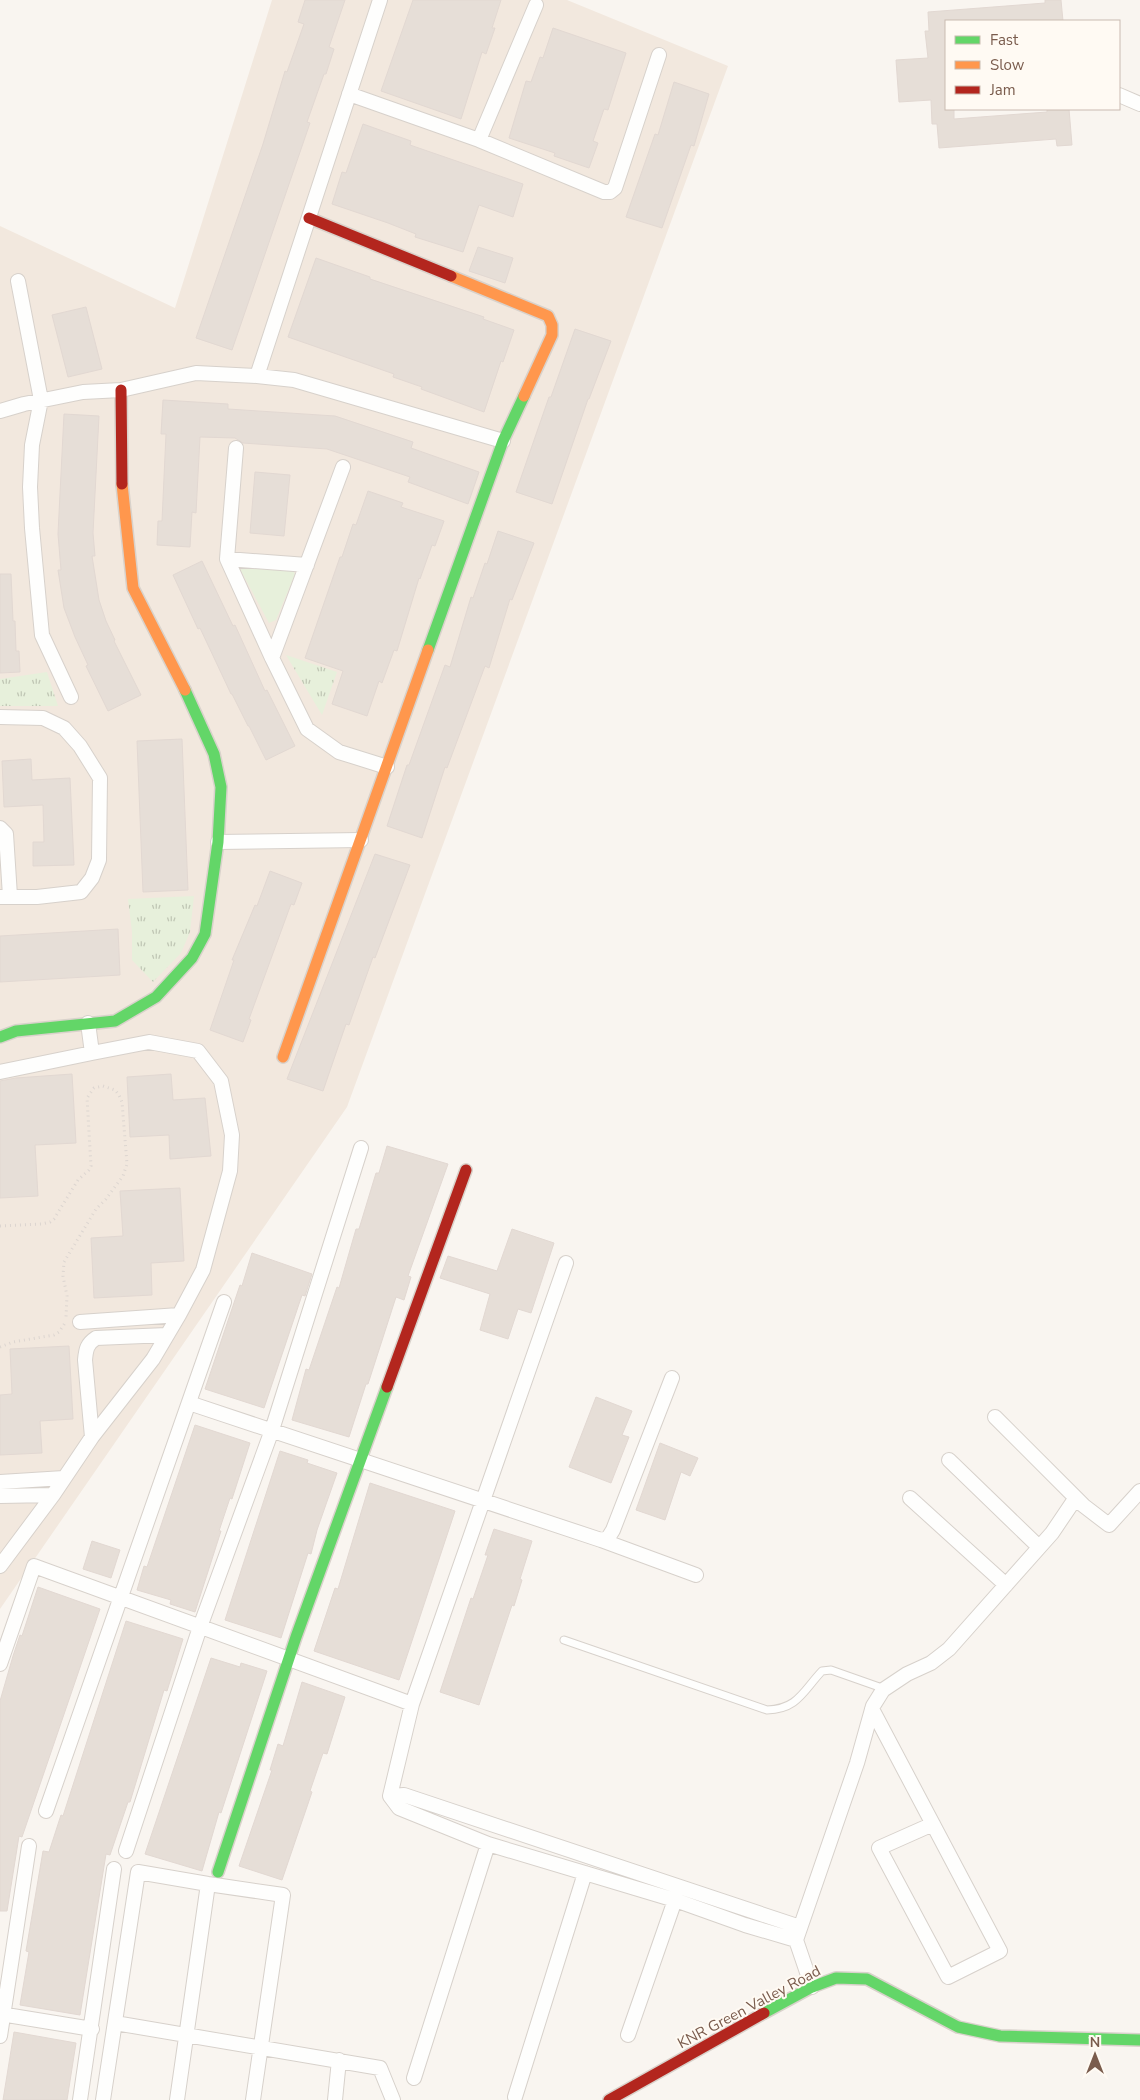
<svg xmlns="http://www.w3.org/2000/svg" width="1140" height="2100" font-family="'Nunito Sans',sans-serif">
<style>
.residential{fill:#f2e8de}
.grass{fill:url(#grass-tufts)}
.green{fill:#e7f0db}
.building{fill:#e6ded7;stroke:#e2d8d2}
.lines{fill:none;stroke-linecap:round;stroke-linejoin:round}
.lane-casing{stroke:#d7d1cb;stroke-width:9}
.street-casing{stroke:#d7d1cb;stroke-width:16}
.fast-casing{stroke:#d9d2cb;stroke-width:14}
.slow-casing{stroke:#d9d2cb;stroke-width:14}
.jam-casing{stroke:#d9d2cb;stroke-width:14}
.path{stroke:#dcd5d0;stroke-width:3;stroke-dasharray:1 4;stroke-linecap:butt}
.lane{stroke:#fefefd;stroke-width:7}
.street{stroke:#fefefd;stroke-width:14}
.fast{stroke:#63d668;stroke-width:11}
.slow{stroke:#ff974d;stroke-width:11}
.jam{stroke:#b3261e;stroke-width:11}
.labels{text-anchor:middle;stroke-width:4;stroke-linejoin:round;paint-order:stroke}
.street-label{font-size:15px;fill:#7a5c4d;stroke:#fffaf3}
</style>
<defs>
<pattern id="grass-tufts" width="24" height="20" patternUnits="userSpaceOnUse" patternTransform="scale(1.25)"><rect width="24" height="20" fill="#e7f0db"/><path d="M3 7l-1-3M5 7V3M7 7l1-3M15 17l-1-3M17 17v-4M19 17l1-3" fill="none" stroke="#c0c6b4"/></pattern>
</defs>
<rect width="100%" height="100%" fill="#f9f5f0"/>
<path class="residential" d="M272,0h295l161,66 -381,1041 -347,502v-1383l175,82z"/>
<path class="grass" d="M286,655l51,17 -15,43z
M47,672l11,34h-58v-27z
M194,896l-4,36 -9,21 -28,29 -21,-22v-28l-4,-33z"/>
<path class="green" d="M242,564l50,5 3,5 -19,46 -7,3 -28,-52z"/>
<path class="building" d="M305,0h40l-16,47 5,2 -8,25h-2l-17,48 3,1 -78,227 -36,-12 67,-194 22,-73 2,1 17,-48 -6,-2z
M413,0h88l-9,28h3l-9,26 -4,-2 -21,67 -80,-28z
M1045,0h16l2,21h-117v88h8v10l93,-7v-3h22l3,36 -15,1 -1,-7 -117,9 -2,-24h-5l-1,-24 -32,2 -3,-42 32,-2 -3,-27h4l-1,-19 117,-9z
M553,28l73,25 -18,57 -4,-1 -11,32 5,2 -9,25 -35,-12 1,-3 -46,-15 17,-57 5,1 9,-25 3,1z
M674,82l35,12 -15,52 -3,-1 -29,83 -36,-11 29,-83 3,1z
M363,124l48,17 -1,4 113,39 -10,33 -34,-12 -16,47 -48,-15 1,-3 -28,-11 -56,-19 10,-32 4,1z
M478,247l35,11 -8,25 -36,-12z
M316,258l54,19v2l114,38 -1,2 31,11 -11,32 -2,-1 -17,51 -63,-23 1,-2 -29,-10 1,-3 -106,-37z
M86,307l16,62 -34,8 -16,-62z
M575,329l36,12 -22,58h-1l-36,105 -36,-12 33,-95h2z
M163,400l65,4v5l107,7 78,26 -2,6 68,24 -11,32 -60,-22 2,-5 -83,-28 -84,-6 -8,-5 -35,-1 -4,76 -4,-1 -2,35 -33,-2 1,-24h4l4,-87h-5z
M64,414l35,2 -6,117 2,23h-3l7,44 7,21 9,19 -1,1 27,54 -33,16 -22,-45 2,-1 -13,-28 -11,-29 -6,-38h3l-3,-36z
M255,472l35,3 -6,61 -34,-3z
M368,491l35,12 -2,4 43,14 -9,25 -3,-1 -12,34 -1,-1 -22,73 -3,-1 -12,33 -3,-2 -12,35 -35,-12 11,-33 -38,-13 35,-101h2l11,-33 3,1z
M498,531l36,12 -22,57 -2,-1 -21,69 -4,-2 -38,102 -2,-1 -23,71 -35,-12 20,-61h2l36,-100 5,2 21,-70 2,1 12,-35 2,1z
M202,561l31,65 2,-1 30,66 2,-1 28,56 -29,14 -17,-34h-1l-16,-32h-1l-31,-66 -2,1 -25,-54z
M0,574h11l2,47h2l1,30h3l1,21 -20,1z
M182,739l6,151 -45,2 -6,-151z
M31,759l1,21 38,-2 4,87 -41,1v-24h11l-1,-37 -39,2 -2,-46z
M375,854l35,11 -35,93 -2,-1 -24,68 -3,-1 -23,67 -36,-12z
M270,871l32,12 -8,22 -3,-1 -42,115 2,1 -8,22 -33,-12 24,-70h-2l23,-55 2,1z
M118,929l2,46 -120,7v-46z
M72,1074l4,69 -41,2 3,51 -38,2v-117l16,-3z
M171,1074l2,26 32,-2 6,58 -41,3 -1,-24 -39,2 -3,-60z
M387,1146l61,18 -40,112 3,1 -7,23 -8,-3 -28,87h-2l-17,53 -57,-17 14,-51 3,1 28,-83 2,1 17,-59h3l17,-56h3z
M180,1188l4,73 -33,2 1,32 -58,3 -3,-60 32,-2 -3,-45z
M512,1229l42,14 -23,70 -13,-4 -10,30 -28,-9 10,-36 -50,-16 8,-22 49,15z
M252,1253l60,21 -7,22 -3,-1 -38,113 -59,-19 35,-104 2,1z
M69,1346l4,73 -33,2 2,32 -42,2v-60l12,-1 -2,-45z
M596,1397l36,14 -10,24 7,2 -18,46 -42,-16z
M195,1425l55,18 -18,56 -2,-1 -11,33h2l-26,81 -25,-8 1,-4 -34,-10 7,-24 3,1z
M660,1443l38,15 -8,18 -9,-4 -16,48 -29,-10z
M280,1451l28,9 -1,3 30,10 -20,57 -6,24 -3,-1 -27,85 -56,-18z
M370,1483l85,28 -56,169 -85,-29 21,-63 3,1z
M494,1529l38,12 -12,38 2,1 -8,26 -2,-1 -33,100 -39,-13 31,-94 2,1 15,-44h-3z
M92,1541l28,9 -9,28 -28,-9z
M38,1587l62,22 -78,228 -3,-1 -12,75h-7v-210l13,-45 7,-21 2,1z
M126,1621l57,18 -16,52 -3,-1 -34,112h-2l-18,53 -4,-1 -26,161 -60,-10 9,-53 -3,-1 17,-100 6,1 12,-37 2,1z
M211,1658l29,9 1,-4 26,8 -46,142 -2,-1 -17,59 -57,-17z
M302,1682l43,15 -18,57 -4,-1 -13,38 2,1 -30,88 -43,-14 33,-96h-2l8,-26 5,2z
M14,2032l62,11 -9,57h-64z"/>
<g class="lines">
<g class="lane-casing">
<path id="lane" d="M564,1640l203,70c31,-1 36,-19 55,-39l9,-1 54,19"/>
</g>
<g class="street-casing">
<path id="street" d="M349,94l130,46 125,52h6l5,-4 44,-133
M1119,95l21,9
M479,140l57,-135
M18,281l23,119 -9,45 -2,42 2,41 10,107 29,62
M257,376l123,-376
M0,411l24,-7 59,-12 38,-2 75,-17 61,3 37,4 209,61
M236,448l-9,111 45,99 35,71 32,23 48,15
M227,559l80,6
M272,658l71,-191
M0,717l43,1 21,10 16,18 20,32 -1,82 -7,18 -11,14 -44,5h-37
M0,828l6,6 4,62
M218,842l143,-2
M0,1072l92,-19
M80,1322l99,-7
M189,1403l412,137 7,-2 5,-8 59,-152
M995,1417l88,88
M92,1437l-7,-77c1,-11 2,-16 11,-22l71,-3
M949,1460l90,87
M0,1482l64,-4
M0,1496l53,-1
M910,1498l96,87
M601,1540l95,35
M0,1566l53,-71 39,-58 61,-78 26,-44 24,-45 27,-99 2,-36 -11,-54 -23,-30 -49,-9 -57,11 -4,-30
M0,1664l34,-98 378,138
M872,1709l128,242 -52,26 -69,-129 54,-24
M390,1796l22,-92 154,-441
M390,1796l9,12 89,36 187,56 70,25 51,15
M390,1796l14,-1 396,132
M46,1811l178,-509
M126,1851l74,-224 72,-197 89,-282
M812,1987l-16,-47 61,-177 16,-57 10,-16 24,-16 24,-11 18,-14 103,-116 23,-34 34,26 31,-34
M0,2014l92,15
M115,2023l265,45 13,32
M628,2035l47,-135
M0,2036l29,-190
M414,2078l74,-234
M515,2097l70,-224
M80,2100l34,-231
M103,2100l35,-228 70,12 75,11 -30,205
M177,2100l31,-216
M335,2100l4,-40"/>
</g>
<g class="fast-casing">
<path id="fast" d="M428,650l75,-209 21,-45
M0,1037l16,-6 99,-10 41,-24 36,-39 13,-24 13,-92 3,-55 -7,-33 -29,-64
M218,1872l78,-235 91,-250
M764,2013l48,-26 24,-9 31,1 91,48 42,9 140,4"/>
</g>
<g class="slow-casing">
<path id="slow" d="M451,276l97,40 4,9v10l-28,61
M122,484l11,104 52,102
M283,1057l145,-407"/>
</g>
<g class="jam-casing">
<path id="jam" d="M309,218l142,58
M121,390l1,94
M387,1387l79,-217
M609,2100l155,-87"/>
</g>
<path class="path" d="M0,1226l42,-2 8,-2 4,-3 24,-39 11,-10 2,-4 -4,-68 7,-10 9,-2 12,4 4,5 3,7 5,62 -4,12 -17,23 -10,10 -32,53 -1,14 4,20 -1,21
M0,1347l13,-5 41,-7 5,-3 6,-9"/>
<use href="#lane" class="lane"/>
<use href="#street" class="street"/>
<use href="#fast" class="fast"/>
<use href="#slow" class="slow"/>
<use href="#jam" class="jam"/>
</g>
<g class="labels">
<g class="street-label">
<text transform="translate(749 2007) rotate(-28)" y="5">KNR Green Valley Road</text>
</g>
</g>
<rect x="945" y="20" width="175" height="90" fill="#fffaf3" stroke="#cabbb1"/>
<rect x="955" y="36" width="25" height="8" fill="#63d668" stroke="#cabbb1"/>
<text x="990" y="45" font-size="15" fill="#7a5c4d">Fast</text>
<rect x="955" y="61" width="25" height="8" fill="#ff974d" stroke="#cabbb1"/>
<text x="990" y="70" font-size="15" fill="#7a5c4d">Slow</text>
<rect x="955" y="86" width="25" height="8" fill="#b3261e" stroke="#cabbb1"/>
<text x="990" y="95" font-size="15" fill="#7a5c4d">Jam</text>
<g transform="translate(1095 2055)" stroke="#fffaf3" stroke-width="4" paint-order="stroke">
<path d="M0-4L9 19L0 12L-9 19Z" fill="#7a5c4d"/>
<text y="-8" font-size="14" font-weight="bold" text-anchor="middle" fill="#7a5c4d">N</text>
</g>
</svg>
